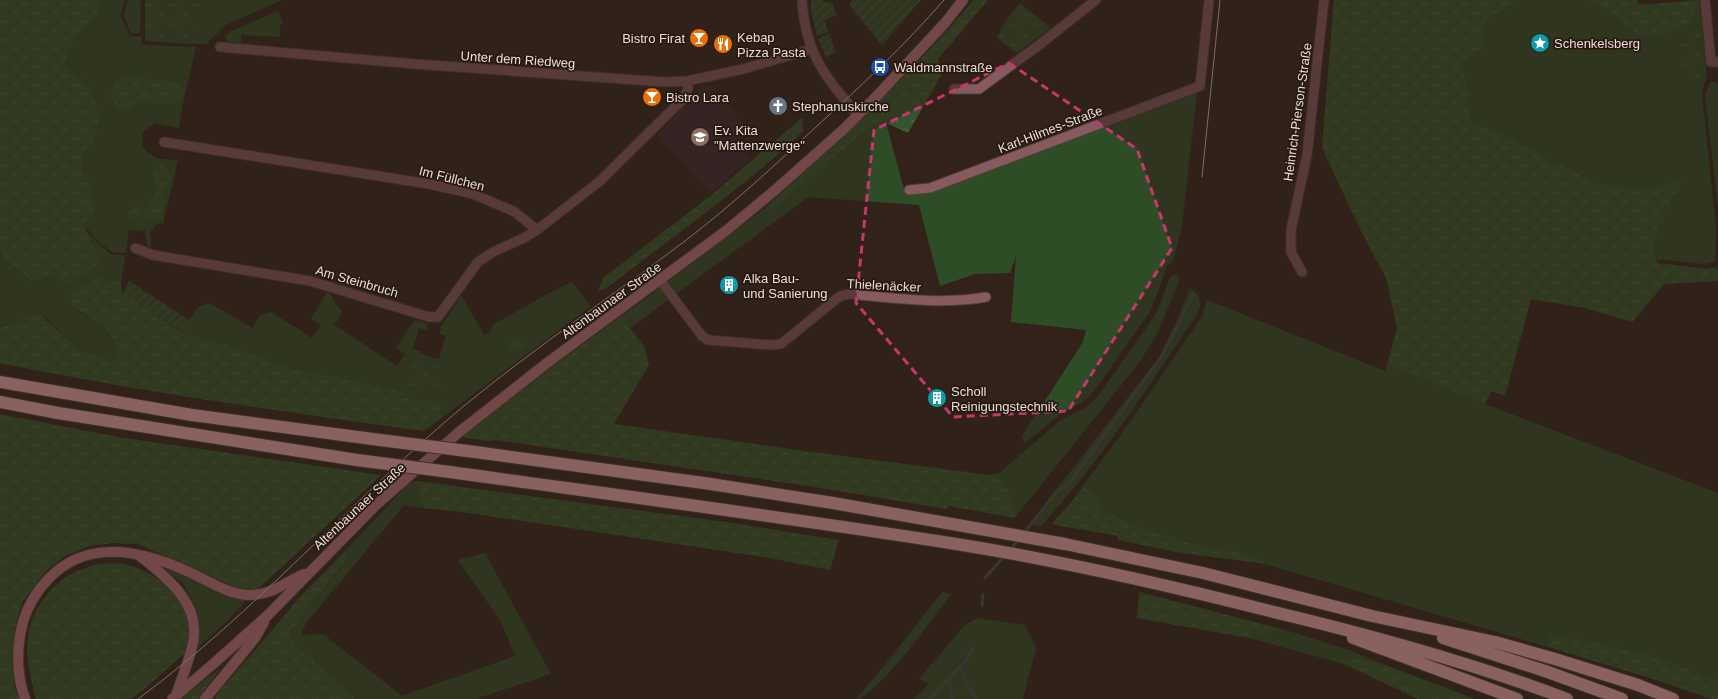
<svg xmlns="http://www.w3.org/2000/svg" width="1718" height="699" font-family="Arial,sans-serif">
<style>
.education{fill:#392831}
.grass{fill:#2e4d27}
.forest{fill:url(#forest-crowns)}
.park{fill:url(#park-tufts)}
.garden{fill:url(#garden-furrows)}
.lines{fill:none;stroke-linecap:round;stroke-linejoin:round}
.stream{stroke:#464c4e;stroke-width:3}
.street-casing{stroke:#4f4037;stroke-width:11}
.secondary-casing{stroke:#4f4037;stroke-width:12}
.highway-casing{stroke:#4f4037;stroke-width:14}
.street{stroke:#875a5f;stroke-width:9}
.secondary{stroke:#be767f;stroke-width:10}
.highway{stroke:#f4afb7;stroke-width:12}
.tram{stroke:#d3c8c1;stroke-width:1}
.highway-bridge-casing{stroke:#4f4037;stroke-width:14;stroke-linecap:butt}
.highway-bridge{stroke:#f4afb7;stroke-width:12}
.marked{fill:none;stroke:#c8366e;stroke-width:3;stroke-dasharray:8 5;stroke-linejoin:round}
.labels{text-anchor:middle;stroke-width:3.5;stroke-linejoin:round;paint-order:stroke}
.poi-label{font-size:13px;fill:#e8ddd7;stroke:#281910;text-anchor:start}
.street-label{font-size:13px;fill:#e8ddd7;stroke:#281910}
</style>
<defs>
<pattern id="forest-crowns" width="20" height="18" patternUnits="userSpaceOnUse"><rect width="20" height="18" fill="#33542c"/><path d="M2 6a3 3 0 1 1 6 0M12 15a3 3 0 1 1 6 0" fill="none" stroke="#516c4a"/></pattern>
<pattern id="park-tufts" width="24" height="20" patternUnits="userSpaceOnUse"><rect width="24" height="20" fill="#2e4d27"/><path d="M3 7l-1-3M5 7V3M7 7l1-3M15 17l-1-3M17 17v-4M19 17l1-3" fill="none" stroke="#4c6646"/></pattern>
<pattern id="garden-furrows" width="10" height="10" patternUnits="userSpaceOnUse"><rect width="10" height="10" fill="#2e4d27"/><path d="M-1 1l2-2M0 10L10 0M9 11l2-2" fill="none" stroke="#4c6646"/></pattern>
</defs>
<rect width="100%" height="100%" fill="#322219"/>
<path class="education" d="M706,86h5l35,42 -11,12 15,19 -40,34 -52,-59 43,-46z"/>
<path class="grass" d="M103,0h22l-5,16 10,20h11l1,9 54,2 -13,55 -4,26 -24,-5 -12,9 -1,14c10,14 19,13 36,14l-15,63 -9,2v5l-4,1 1,17 -4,-3 -2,-14 -16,-1 -3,23 -14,-1 -13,-10 -15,-17 6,-45c-15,-18 -9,-23 3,-40l-28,-75 11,-29 23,-22z
M128,0h13l-1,33h-9l-7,-17z
M200,0h82l-56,25 -20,19h-19l14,-29 10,-6z
M1524,0h62l15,6 40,31 53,-22 5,-15 8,77 -4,10 -1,7 14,135 -1,33 -12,2 -46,-5 -3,-18 17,-41 9,-11 1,-6 -7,-2 -20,7 -54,-3 -104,-54 -28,-9v-30l-5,-28 4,-9 14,-5 5,-28 31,-21z
M278,11l5,12 -3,2v12l-39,-2v8l-13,-1 -3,-5 4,-5z
M1711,81l7,3v123l-13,-112z
M1194,92l3,1 -15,132 -9,37 -6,4 -16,44 -56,80 -11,11 -25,14 -35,29 -2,-8 61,-94 3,-12 -75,-8 5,-66 -6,17 -35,1 -35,12 -21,-81 -111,-8 -178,131 -3,-9 20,-15 -6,-2 124,-94 4,5 101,-87 16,-3 19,70 27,-1z
M85,230l25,24 15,2 -4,25 -16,1 -32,27 30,15 9,13 6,13 -2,11 -34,-9 -38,-36 -44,12v-75l31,28 21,-4 13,7 35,-23z
M1173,275h4l3,4 -22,53 -19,31 -122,152 -7,-23 -12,-18 62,-53 25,-13 11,-9 60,-85 14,-36z
M572,282l19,24 -148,111 -2,-15 -32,-4 -4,-2 -115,-28 -53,-20 -50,-13 -6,-4 17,-24 12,-4 42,25 8,-13 11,-3 41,26 9,-13 -10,-6 16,-27 3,1 5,10 7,9 -8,13 63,41 8,-12 -9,-6 19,-28 13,4 -1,7 -8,-3 -6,21 8,2 -1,3 19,5 7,-23 -6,-2 1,-7 20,-32 23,40 6,-3 3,-7 58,-33z
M1190,288l9,8 1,11 -3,7c-49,73 -97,148 -156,212l-12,-1 131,-169 16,-33z
M1207,300l178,71 2,-6 98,39 233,89v188l-63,-25 -108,-17 1,8 -283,-83 -6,-8 -63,-12 -63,-19 -29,-14 -10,-17 -11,-8 45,-61 75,-110z
M417,481l2,14 5,13 -20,-3 -98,118 -5,12 22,-1 79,62 113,-40 -15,-36 -42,-60 27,-7 66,121 -76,25h-119l-60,-54 -4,-6 -1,-8 59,-75 -5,-5 64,-68z
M159,566l18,5 70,28 -21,23 -28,25 2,-17 -6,-26 -11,-21z
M942,592l9,2c-18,23 -70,99 -95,105l29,-34z
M977,618l48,7 11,23 -13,51h-109l15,-15 -10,-5 45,-53z
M1282,629l67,21 31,13 -34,-6 -2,7 -95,-26z"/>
<path class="forest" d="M0,0h103l-4,14 -23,22 -11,29 23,22 13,29 -8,24 -11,16v14l8,10 5,29 -11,16 16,36 -7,8 -28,15 -13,-7 -21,4 -31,-28z
M973,0h15l-50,59 4,15 -34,59 -22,-10 -16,3 -101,87 -4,-5c49,-45 98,-90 145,-138 21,-23 44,-45 63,-70z
M1334,0h190l-7,1 -31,21 -5,28 -13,5 -5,9 5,28 1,30 27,9 104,54 54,3 20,-7 7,2 -1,6 -9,11 -17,41 3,22 49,6 10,-2 2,4v10l-54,3 -32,38 -47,-14 -54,-9 -26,97 -13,-5 -7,13 -98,-39 10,-37 -11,-50 -25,-47 -39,-83z
M1586,0h51l1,5 61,-5c-2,5 -3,12 -6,16 -11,16 -33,19 -52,21l-40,-31z
M132,75c6,2 12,4 18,5 12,1 42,0 30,21l-16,3 -19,-3 -9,1 -7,7 -11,1 -8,-15 6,-13z
M802,118l1,13c-61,58 -131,106 -198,158l-7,2 5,-13 106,-81z
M160,165l5,1 5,11 -8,18 2,13 -3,10 -11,3 -4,-4h-7l-5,4 -6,-3v-6l6,-5h11l11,-15 -3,-14 1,-11z
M102,275l3,7 16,-1 1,13 65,41 50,13 53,20 113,24 2,4 4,2 32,4 2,15 -20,14c-142,-20 -283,-39 -423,-68v-35l40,-14 42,38 34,9 2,-11 -6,-13 -9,-13 -30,-16 -3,-14 25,-17z
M641,302l6,2 -20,15 3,9 15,20 4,17 -35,59 183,26 192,25 9,-1 12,18 7,23 -3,3 -65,-12 -3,3 -132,-22 -318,-47 -8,1 -27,-4 43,-35z
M517,338h8l3,2 -7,8 -11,4 -3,-1c1,-7 5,-10 10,-13z
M0,414l118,23 263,38 -122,113 -9,3 -11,-2 -101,-45 -25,-1 -23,3 -25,10 -19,15 -23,30 -6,18 -5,34 2,33 5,13h-19z
M417,481l309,41 113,18 -9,30 -60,-12 -308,-46 -38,-4 -5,-13z
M1083,486l11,8 10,17 29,14 63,19 63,12 6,8 -89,-12 -58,-12v-4l-67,-12 18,-19z
M345,551l5,4 -59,76 1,8 4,6 60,54h-142l8,-11 58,-67 17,-21z
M97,564c8,0 19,-1 27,0 31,6 64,34 65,67 0,7 -2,14 -3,21l-45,40 -11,7h-94c-10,-36 -16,-71 9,-102 8,-10 18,-19 28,-24 8,-4 16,-6 24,-9z
M1139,592l143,37 -33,9 -112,-20z
M1551,634l104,22 63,25v18h-7l-61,-21 -102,-31 -1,-8z
M1346,657l34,6 95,36h-57l-74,-35z
M221,668l-23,31h-19z"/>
<path class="park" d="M145,0h55l11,9 -10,6 -14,29 -42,-3z
M1020,3l31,25 -34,25 -20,-15 9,-18z
M1700,31l4,44 -11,6h-10l-5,-48z
M413,361l33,6 -3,22 -40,-4z"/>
<path class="garden" d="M811,0h10l12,4 3,11 -12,5 4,12 -11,4 -6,-27z
M852,0h69l-39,45 -33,-40z
M829,34l7,18 -10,5 -8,-18z
M129,281l60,39 -8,11 -59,-37z"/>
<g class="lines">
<path class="stream" d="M1024,533l33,-42 12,-7 92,-127 32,-62
M1010,550l9,-11
M985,578l20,-23
M982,605l1,-10
M960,666l5,15 11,18
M949,678l3,21
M930,699l38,-41 5,-10"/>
<g class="street-casing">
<path id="street" d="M802,0c3,52 23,78 56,115
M1705,0l6,62h7
M220,47l195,17 250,18 22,-1 56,-12 69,-20
M954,89h25l60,-44 57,-45
M164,142l265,42 44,10 42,18 22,18
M909,190l21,-2 270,-102 9,-86
M135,248l18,7 157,26 119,36h9l40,-55 15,-10 31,-14 13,-8 63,-49 84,-83 4,-10 -1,-7
M1302,272l-11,-20v-22l16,-75 17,-155
M660,280l42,56 6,4 63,5 10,-1 59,-48 9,-2c45,4 92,11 137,3"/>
</g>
<g class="secondary-casing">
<path id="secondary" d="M140,556c27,22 61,47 53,87 -4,19 -12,36 -17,53
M25,699c-11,-31 -9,-72 8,-100 38,-62 98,-54 156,-27 18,8 38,22 59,23 25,0 35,-12 56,-21
M172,699l40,-34 56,-50 108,-110 82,-72 89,-70 180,-133 47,-39 70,-62 32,-32 69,-74 18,-23
M205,699l50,-61 9,-16"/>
</g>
<g class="highway-casing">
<path id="highway" d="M0,382l192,33 188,25
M0,402l58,11 299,47
M475,452l229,31 129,20 232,41 138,29 169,43 123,26 60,17 83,26 35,14
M450,472c166,23 334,45 500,71 108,17 214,41 320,68 101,24 200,51 297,88
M1353,638l164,61
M1443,638l102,33 77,28"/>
</g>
<use href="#street" class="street"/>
<use href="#secondary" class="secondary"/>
<use href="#highway" class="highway"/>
<path class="tram" d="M1202,177l18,-177
M138,699c118,-87 214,-200 327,-294 71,-58 147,-109 220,-164 47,-36 90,-76 133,-116 44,-40 87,-80 126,-125"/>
<g class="highway-bridge-casing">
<path id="highway-bridge" d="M380,440l95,12
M357,460l93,12"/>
</g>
<use href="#highway-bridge" class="highway-bridge"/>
</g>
<path d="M0 0H1718V699H0ZM1009,63l128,86 35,99 -104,163 -115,6 -97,-114 18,-173z" fill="#322219" fill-opacity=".55" fill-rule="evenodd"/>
<path class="marked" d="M1009,63l128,86 35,99 -104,163 -115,6 -97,-114 18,-173z"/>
<defs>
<g id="bar-disc" transform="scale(1)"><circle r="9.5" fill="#e8710a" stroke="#281910"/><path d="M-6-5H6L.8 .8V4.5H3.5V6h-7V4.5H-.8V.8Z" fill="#fff"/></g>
<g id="sight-disc" transform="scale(1)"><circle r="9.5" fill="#0f9aa8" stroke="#281910"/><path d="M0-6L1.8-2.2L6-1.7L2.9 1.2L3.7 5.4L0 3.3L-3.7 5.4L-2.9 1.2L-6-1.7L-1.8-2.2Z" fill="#fff"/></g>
<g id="restaurant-disc" transform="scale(1)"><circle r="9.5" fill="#e8710a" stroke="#281910"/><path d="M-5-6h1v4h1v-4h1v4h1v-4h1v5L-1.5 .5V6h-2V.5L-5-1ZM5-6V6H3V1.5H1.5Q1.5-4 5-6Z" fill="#fff"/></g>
<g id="bus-disc" transform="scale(1)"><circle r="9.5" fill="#1a4fb4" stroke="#281910"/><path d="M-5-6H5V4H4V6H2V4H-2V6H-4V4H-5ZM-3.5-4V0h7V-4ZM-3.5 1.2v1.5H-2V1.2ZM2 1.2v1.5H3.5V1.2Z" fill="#fff"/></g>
<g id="church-disc" transform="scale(1)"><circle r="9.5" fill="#6b7280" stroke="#281910"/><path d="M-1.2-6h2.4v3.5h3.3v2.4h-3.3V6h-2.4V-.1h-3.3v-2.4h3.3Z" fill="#fff"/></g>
<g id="school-disc" transform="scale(1)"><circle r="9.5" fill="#8d6e63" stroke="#281910"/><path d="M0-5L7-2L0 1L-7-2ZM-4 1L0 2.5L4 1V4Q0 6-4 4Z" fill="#fff"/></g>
<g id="building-disc" transform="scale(1)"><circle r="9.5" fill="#0f9aa8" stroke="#281910"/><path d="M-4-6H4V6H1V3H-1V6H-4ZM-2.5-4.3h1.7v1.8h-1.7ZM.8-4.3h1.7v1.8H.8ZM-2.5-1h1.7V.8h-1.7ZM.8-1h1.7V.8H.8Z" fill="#fff"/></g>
</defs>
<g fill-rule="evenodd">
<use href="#bar-disc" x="699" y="38"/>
<use href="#sight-disc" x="1540" y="43"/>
<use href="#restaurant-disc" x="723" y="44"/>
<use href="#bus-disc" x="880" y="67"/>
<use href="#bar-disc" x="652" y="97"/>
<use href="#church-disc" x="778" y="106"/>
<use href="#school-disc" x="700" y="137"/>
<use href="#building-disc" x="729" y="285"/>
<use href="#building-disc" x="937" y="398"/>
</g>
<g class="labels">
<g class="poi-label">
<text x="737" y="42">Kebap<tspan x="737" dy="15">Pizza Pasta</tspan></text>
<text x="685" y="43" text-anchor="end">Bistro Firat</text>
<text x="1554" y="48">Schenkelsberg</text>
<text x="894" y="72">Waldmannstraße</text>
<text x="666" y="102">Bistro Lara</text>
<text x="792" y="111">Stephanuskirche</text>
<text x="714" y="135">Ev. Kita<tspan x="714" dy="15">"Mattenzwerge"</tspan></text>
<text x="743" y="283">Alka Bau-<tspan x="743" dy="15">und Sanierung</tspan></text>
<text x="951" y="396">Scholl<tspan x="951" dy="15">Reinigungstechnik</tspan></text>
</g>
<g class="street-label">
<text transform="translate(518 59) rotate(4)" y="5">Unter dem Riedweg</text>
<text transform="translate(1297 112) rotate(-82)" y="5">Heinrich-Pierson-Straße</text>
<text transform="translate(1050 129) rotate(-21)" y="5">Karl-Hilmes-Straße</text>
<text transform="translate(452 178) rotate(14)" y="5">Im Füllchen</text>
<text transform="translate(357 281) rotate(16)" y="5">Am Steinbruch</text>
<text transform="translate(884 285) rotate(3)" y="5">Thielenäcker</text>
<text transform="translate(611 300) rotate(-36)" y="5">Altenbaunaer Straße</text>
<text transform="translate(359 506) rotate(-43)" y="5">Altenbaunaer Straße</text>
</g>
</g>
</svg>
